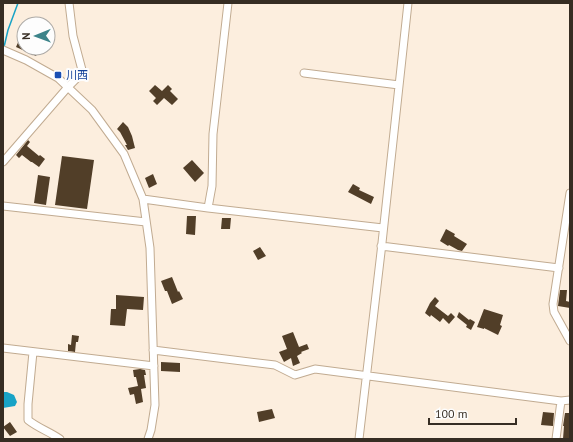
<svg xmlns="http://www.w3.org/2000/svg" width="573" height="442" font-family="'PT Sans','Noto Sans JP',sans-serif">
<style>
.water{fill:#18a3c6}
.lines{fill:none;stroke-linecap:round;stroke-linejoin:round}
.stream{stroke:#18a3c6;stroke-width:1.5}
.building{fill:#513e28}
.minor-casing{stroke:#c1ab91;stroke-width:9}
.minor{stroke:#fff;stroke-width:7}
.transit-dot{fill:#1a4fb4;stroke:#fdfdfd;stroke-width:1.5}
.labels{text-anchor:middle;stroke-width:4;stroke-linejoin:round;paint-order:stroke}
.transit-label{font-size:11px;fill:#164399;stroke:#fdfdfd;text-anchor:start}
</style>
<rect width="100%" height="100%" fill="#fceede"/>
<path class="water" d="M3,392h4l7,3 3,7 -2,4 -12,2z"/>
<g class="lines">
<path class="stream" d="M4,47l4,-17 10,-27"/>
</g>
<path class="building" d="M20,38l4,1v9h16l-4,8 -20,-9z
M155,85l7,6 6,-6 4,4 -2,2 8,8 -6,6 -8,-7 -7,7 -4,-4 3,-3 -7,-7z
M123,122l5,5 4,9 3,12 -7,2 -3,-5h2l-7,-13 -3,-3z
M28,140l2,2 -3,4 12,10 1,-1 5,4 -6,8 -7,-5h-1l-9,-7 -3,3 -3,-3z
M62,156l32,4 -7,49 -32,-4z
M192,160l12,13 -9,9 -12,-14z
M153,174l4,10 -8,4 -4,-10z
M38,175l12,2 -4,28 -12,-2z
M353,184l7,4 -1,2 15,7 -3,7 -23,-12z
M187,216h9l-1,19 -9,-1z
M222,218h9l-1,11h-9z
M446,229l9,5 -1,2 13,8 -5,7 -4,-1 -9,-5 -1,1 -8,-5z
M260,247l6,9 -8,4 -5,-9z
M172,277l6,15 1,-1 4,8 -11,5 -5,-13h-2l-4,-10z
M560,290h7l-1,11 4,1v6l-12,-2z
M116,295l28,2 -1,13 -16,-1 -2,17 -15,-1 1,-16h5z
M435,297l4,4 -4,5 13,10 3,-3 4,4 -6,7 -6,-6 -3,4 -9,-7 -1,2 -5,-4 5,-10z
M484,309l19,6 -3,10 2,1 -4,9 -14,-7v1l-7,-2z
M459,312l10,8 1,-1 5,3 -4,8 -5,-3 1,-2 -10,-8z
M293,332l6,15 8,-3 2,5 -8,3 1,1 -5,3 3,7 -7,3 -2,-8 -7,4 -5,-10 8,-3 -5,-13z
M72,335l7,1 -1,6h-2l-1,10 -7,-1v-7l3,1z
M161,362l19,1v9l-19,-1z
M140,369l5,1 1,5h-2l2,13 -5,1 2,13 -7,2 -2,-10 -4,1 -2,-7 10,-2 -2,-9h-2l-1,-7z
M272,409l3,9 -16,4 -2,-10z
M543,412l11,1 -1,13 -12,-1z
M565,413h5v26h-7l1,-13h-1z
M10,422l7,10 -7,4 -7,-9z"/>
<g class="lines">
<g class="minor-casing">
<path id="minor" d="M3,50l23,10 32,18 34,32 32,44 19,45 7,49 5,157 -4,25 -3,9
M304,73l95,12
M3,162l65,-75 9,-9 5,-8 -9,-34 -4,-33
M570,193l-17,111 1,8 16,29
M143,199l65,9 175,20
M3,206l143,16
M208,208l4,-22 1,-52 15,-131
M381,246l178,22
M3,348l151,18
M153,350l122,15 20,10 20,-6 246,32 9,-1
M33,352l-5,52v16c10,8 22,12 32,19
M359,439l22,-187 27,-249
M556,439l5,-38"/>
</g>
<use href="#minor" class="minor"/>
</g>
<rect class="transit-dot" x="54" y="71" width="8" height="8" rx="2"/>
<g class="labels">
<g class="transit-label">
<text x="66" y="79">川西</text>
</g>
</g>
<rect width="573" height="442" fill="none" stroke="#362d23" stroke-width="8"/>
<g transform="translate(36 36) rotate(269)"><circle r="19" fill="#fdfdfd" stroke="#adaaa6"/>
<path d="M0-3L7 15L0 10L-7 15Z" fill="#3c848a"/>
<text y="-6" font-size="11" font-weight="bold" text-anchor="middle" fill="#362d23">N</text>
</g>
<path d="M429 418v6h87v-6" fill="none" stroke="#362d23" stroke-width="2"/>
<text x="435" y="418" font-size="12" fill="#362d23" stroke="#fdfdfd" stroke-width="3" paint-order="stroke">100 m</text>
</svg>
